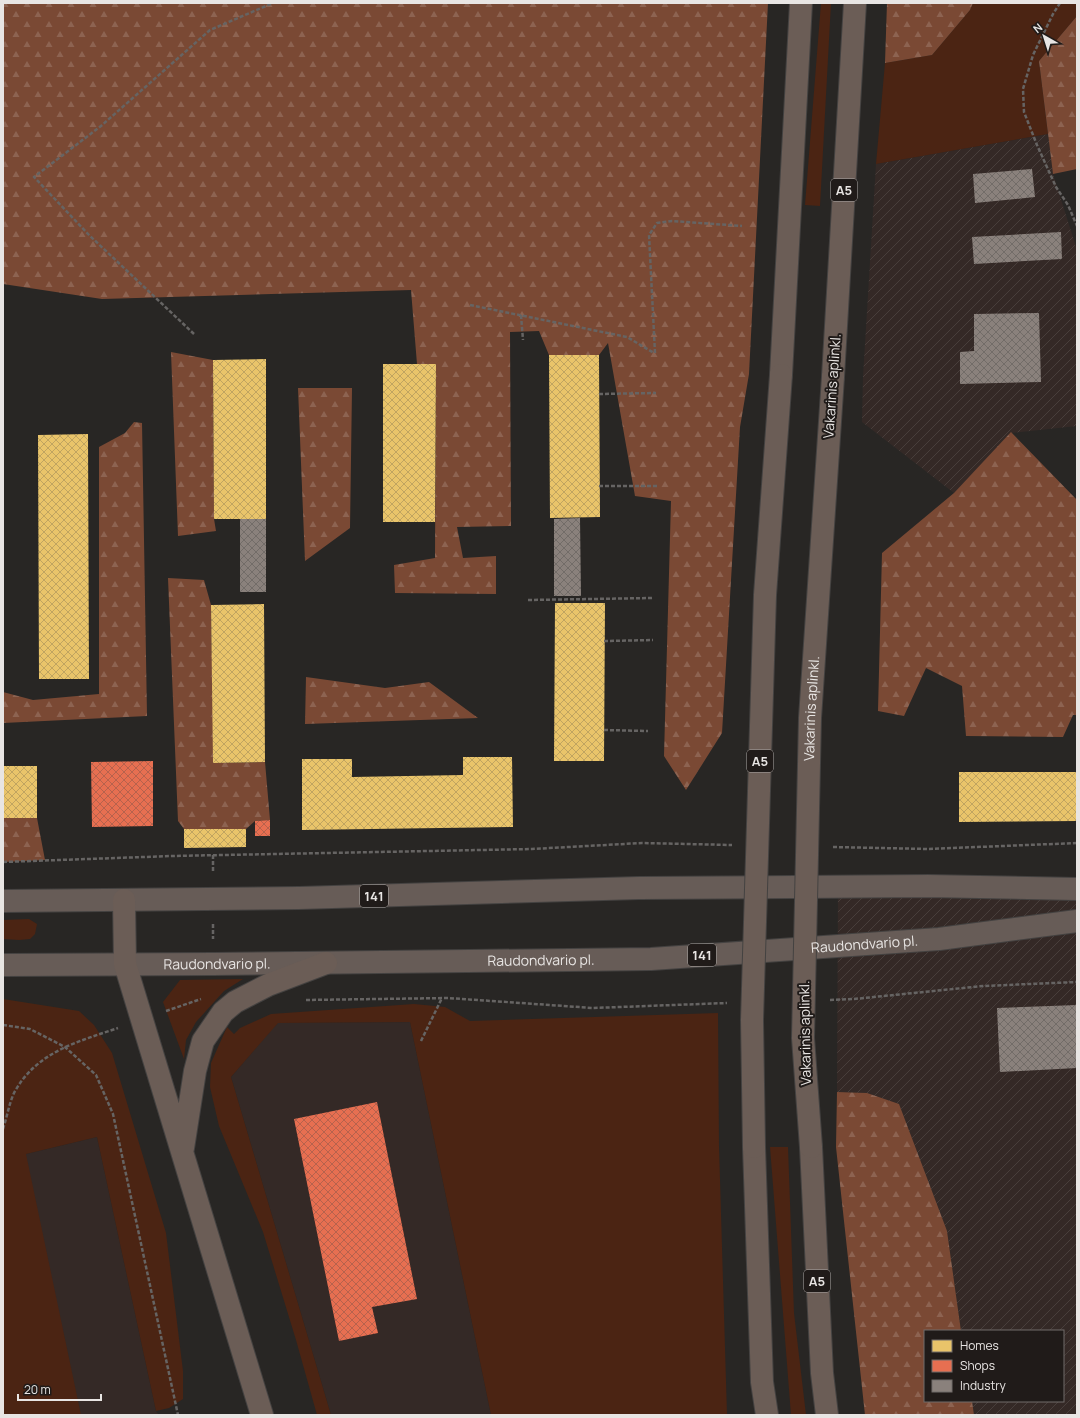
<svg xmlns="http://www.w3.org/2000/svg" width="1080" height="1418" font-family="Manrope,sans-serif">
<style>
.built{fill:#342926}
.industrial{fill:url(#industrial-furrows)}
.green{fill:#4b2413}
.forest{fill:url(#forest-firs)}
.homes{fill:url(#homes-cross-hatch)}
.shops{fill:url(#shops-cross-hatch)}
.industry{fill:url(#industry-cross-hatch)}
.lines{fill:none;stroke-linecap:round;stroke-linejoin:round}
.primary-casing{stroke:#444241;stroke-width:24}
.trunk-casing{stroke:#444241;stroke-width:24}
.path{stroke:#666463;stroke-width:2.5;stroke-dasharray:4 2;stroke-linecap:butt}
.primary{stroke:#675c57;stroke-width:22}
.trunk{stroke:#6b5d56;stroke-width:22}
.trunk-bridge-casing{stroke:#444241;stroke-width:24;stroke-linecap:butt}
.trunk-bridge{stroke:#6b5d56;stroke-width:22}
.labels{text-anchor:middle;stroke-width:4;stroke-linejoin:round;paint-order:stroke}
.shield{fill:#201b19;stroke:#aca8a6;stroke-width:1}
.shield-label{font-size:13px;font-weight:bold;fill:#e8e5e3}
.street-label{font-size:14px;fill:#e8e5e3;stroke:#201b19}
</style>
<defs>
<pattern id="industrial-furrows" width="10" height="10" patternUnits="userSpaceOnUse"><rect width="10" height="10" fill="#342926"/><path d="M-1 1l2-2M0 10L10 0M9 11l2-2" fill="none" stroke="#483e3b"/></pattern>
<pattern id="forest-firs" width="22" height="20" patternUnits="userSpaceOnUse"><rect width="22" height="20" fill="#7a4934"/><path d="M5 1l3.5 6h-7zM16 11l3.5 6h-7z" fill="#8d6351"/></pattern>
<pattern id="homes-cross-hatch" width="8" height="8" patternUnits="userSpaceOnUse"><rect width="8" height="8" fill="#e9c46a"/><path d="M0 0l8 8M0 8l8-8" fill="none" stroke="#c0a460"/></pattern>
<pattern id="shops-cross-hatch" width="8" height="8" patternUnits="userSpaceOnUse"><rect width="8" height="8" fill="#e76f51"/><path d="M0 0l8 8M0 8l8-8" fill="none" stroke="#b7624d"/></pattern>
<pattern id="industry-cross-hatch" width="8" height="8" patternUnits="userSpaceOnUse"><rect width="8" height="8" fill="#8a817c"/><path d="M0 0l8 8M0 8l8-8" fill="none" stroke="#726c68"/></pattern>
</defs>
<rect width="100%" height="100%" fill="#282624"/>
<path class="built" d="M410,1022l81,393h-160l-100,-338 46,-54z
M97,1137l59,274 3,4h-156l23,-261z"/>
<path class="industrial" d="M1048,134l5,40 24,76v176l-66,7 -57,60 -92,-71 1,-45 13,-213z
M838,887l239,2v526h-103l-2,-14h91v-70h-102l-14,-100 -80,-138 -30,-1z"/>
<path class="green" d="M821,3h10l-11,203 -15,-1z
M973,3h104v13l-38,45 9,73 -172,30 9,-101 47,-8 38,-45z
M29,919l8,5 -2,10 -5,5 -11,1 -16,-1v-19z
M243,979l-19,12 -28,31 -10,18 -2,19 -21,-57 17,-22z
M3,999l76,12 15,14 18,28 54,180 17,138v28l-14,9 -13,3 -59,-274 -71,17 55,261h-78z
M414,1004l31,3 25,14 248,-8 1,133 8,269h-236l-81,-393 -132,1 -47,54 100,338h-14l-21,-75 -33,-108 -44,-106 -9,-39 1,-24 16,-36 7,7 6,-6 31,-14z
M770,1147h18l6,166 12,102h-15z"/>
<path class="forest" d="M3,3h765l-19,371 -9,53 -18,306 -36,57 -22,-34 7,-255 -36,-5 -27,-153 -9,12h-50l-10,-24 -29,1 1,194 -54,1 6,31 33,-2v38l-101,-1 -1,-28 41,-7 1,-194h-19l-6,-74 -309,9 -99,-15z
M887,3h86l-3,7 -38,45 -47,8z
M1077,16v153l-24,5 -14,-113z
M171,352l42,8 1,159 2,12 -38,5z
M298,388h54l-2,140 -45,33z
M134,422l8,1 5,293 -144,7v-31l30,8 66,-6v-247l26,-14z
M1011,432l66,68v215h-4l-10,22 -97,-1 -4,-50 -36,-18 -22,48 -26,-5 4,-158 72,-60z
M168,578l36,2 7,25 3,158 51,-1 5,58 -15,1 -9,8h-62l-6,-8z
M306,677l79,11 44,-6 49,36 -173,6z
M3,818h34l8,42 -42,2z
M837,1092l30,1 32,11 48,127 14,100h-36v70h47l2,14h-109l-29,-268z"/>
<path class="homes" d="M549,355h50l1,162 -50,1z
M266,359v160h-52l-1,-159z
M383,364h53l-1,158h-52z
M88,434l1,245h-50l-1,-244z
M555,603h50l-1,158h-50z
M264,604l1,158 -52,1 -2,-158z
M463,757h49l1,70 -211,3v-71h50v18l111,-2z
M3,766h34v52h-34z
M959,772h118v49l-118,1z
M184,829h62v18l-62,1z"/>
<path class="shops" d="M153,761v65l-61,1 -1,-65z
M270,820v16h-15v-15z
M377,1102l40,197 -45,8 6,26 -39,8 -45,-222z"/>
<path class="industry" d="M1032,169l3,28 -60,6 -2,-29z
M1061,232l1,27 -88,5 -2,-27z
M1039,313l2,69 -81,2v-32l14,-1v-37z
M580,518l1,78h-27v-77z
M240,519h26v73h-26z
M1077,1005v63l-77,4 -3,-64z"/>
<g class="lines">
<g class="primary-casing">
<g id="primary">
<path d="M3,901l296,-3 340,-10 289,-2 149,3"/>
<path id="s1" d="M3,965l210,-1 438,-5 288,-20 138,-18"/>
</g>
</g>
<g class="trunk-casing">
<path id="trunk" d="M781,375l20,-372
M833,377l22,-374
M124,900l1,64 137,451
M754,1147l8,235 5,33
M811,1147l11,226 5,42
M183,1148l12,-77 8,-30 20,-29 12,-10 33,-17 58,-22"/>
</g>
<path class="path" d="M1060,3l-7,11 -20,41 -10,34 1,23 13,33 19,42 12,18 9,21
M470,305l157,32 27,16
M521,315l2,25
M194,334l-105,-99 -55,-58 67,-51 109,-96 63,-27
M655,353l-6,-118 8,-12 15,-2 70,5
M599,394l57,-1
M599,486h59
M528,600l125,-2
M604,641l49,-1
M604,730l44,1
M833,847l95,2 149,-6
M213,855v18
M3,862l169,-6 360,-7 110,-6 90,2
M213,924v15
M306,1000l142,-2 145,10 134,-5
M830,1000l24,-1 129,-13 94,-4
M166,1011l35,-12
M3,1025l27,4 35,18 31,28 17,39 65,301
M421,1041l21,-43
M3,1129c4,-12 6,-25 11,-36 22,-41 63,-51 104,-65"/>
<use href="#primary" class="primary"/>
<use href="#trunk" class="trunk"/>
<g class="trunk-bridge-casing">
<g id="trunk-bridge">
<path d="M754,1147l-2,-127 13,-425 16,-220"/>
<path id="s2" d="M811,1147l-8,-109 7,-320 23,-341"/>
</g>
</g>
<use href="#trunk-bridge" class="trunk-bridge"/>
</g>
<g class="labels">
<g class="shield">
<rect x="831" y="179" width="26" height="22" rx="3"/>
<rect x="747" y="750" width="26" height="22" rx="3"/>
<rect x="360" y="885" width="28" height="22" rx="3"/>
<rect x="688" y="944" width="28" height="22" rx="3"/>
<rect x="804" y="1270" width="26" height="22" rx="3"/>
</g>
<g class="shield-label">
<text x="844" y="195">A5</text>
<text x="760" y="766">A5</text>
<text x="374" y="901">141</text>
<text x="702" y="960">141</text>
<text x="817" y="1286">A5</text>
</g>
<g class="street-label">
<text transform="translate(832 386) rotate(-86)" y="5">Vakarinis aplinkl.</text>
<text dy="5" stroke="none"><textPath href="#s2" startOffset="439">Vakarinis aplinkl.</textPath></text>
<text dy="5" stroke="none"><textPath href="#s1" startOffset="862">Raudondvario pl.</textPath></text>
<text dy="5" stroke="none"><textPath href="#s1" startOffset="538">Raudondvario pl.</textPath></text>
<text dy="5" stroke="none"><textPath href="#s1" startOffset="214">Raudondvario pl.</textPath></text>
<text transform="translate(805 1033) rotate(-91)" y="5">Vakarinis aplinkl.</text>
</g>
</g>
<rect width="1080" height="1418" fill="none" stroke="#e8e5e3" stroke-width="8"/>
<rect x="924" y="1330" width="140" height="72" fill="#201b19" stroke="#706c6a"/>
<rect x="932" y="1340" width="20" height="12" fill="#e9c46a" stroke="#706c6a"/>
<text x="960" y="1350" font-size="12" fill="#e8e5e3">Homes</text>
<rect x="932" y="1360" width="20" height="12" fill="#e76f51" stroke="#706c6a"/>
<text x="960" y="1370" font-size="12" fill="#e8e5e3">Shops</text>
<rect x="932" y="1380" width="20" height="12" fill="#8a817c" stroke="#706c6a"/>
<text x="960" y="1390" font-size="12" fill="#e8e5e3">Industry</text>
<g transform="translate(1044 36) rotate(321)" stroke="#201b19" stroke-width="3" paint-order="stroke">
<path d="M0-3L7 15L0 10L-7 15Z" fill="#e8e5e3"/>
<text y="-6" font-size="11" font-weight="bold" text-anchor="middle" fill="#e8e5e3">N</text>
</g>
<path d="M18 1394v6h83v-6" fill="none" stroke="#e8e5e3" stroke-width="2"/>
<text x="24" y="1394" font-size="12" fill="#e8e5e3" stroke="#201b19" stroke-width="3" paint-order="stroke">20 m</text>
</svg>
